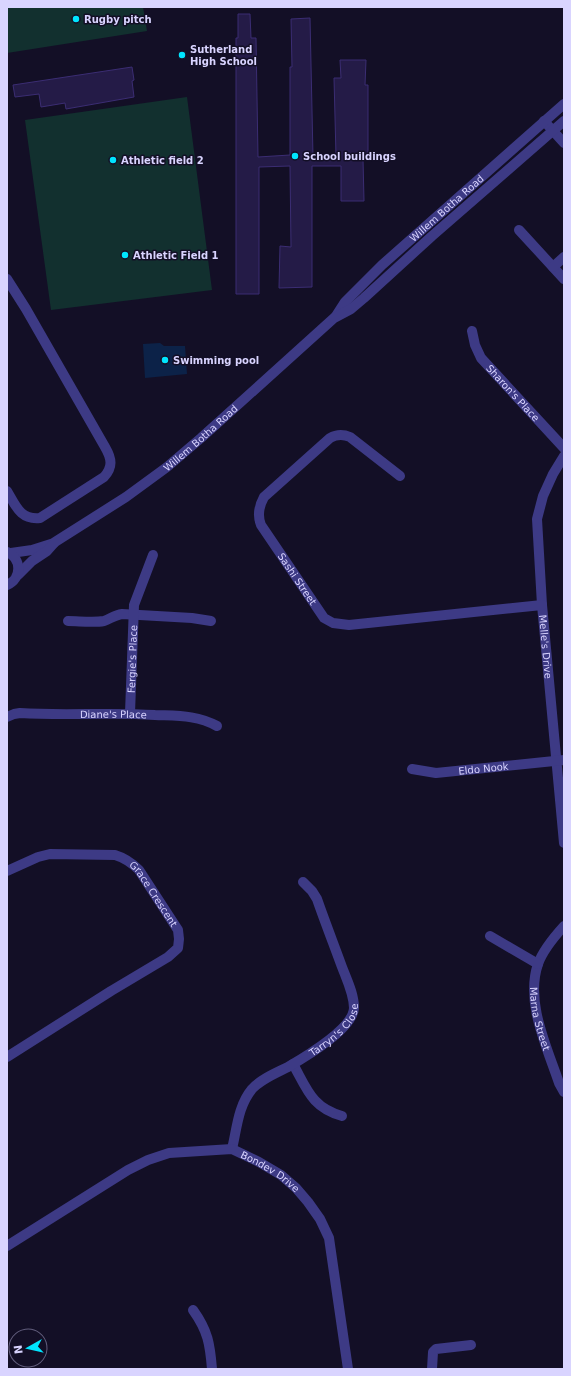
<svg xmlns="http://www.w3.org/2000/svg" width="571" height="1376" font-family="'DejaVu Sans',sans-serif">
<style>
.green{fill:#12302f}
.water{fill:#0c2248}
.building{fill:#241b47;stroke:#3b2d73}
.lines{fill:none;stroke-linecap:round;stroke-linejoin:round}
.minor{stroke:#3d3a85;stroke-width:10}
.tertiary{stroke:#3d3a85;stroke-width:10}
.poi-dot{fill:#00e5ff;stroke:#130f26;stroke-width:1.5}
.labels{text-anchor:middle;stroke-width:3;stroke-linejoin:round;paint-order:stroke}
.poi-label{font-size:10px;font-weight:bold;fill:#d9d4ff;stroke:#130f26;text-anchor:start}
.street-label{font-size:10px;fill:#d9d4ff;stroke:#130f26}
</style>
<rect width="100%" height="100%" fill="#130f26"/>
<path class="green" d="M7,7h136l4,24 -140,22z
M187,97l25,193 -161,20 -26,-190z"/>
<path class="water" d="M160,343l4,3h21l2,28 -42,4 -2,-34z"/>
<path class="building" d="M238,14h12l1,24h5l2,119 32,-2v-88h2l-1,-48 19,-1 3,139 23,-1 -2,-78h7l-1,-18h26l-1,25h3v74h-5l1,42h-23v-35h-29v121l-33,1 1,-42 11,1 -1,-81 -31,1v127h-23v-256h2z
M132,67l2,13 -2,1 2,16 -68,12 -1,-6 -24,4 -2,-13 -24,3 -2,-12z"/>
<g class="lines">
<g class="minor">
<path d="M544,121l20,22"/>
<path d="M519,230l45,49"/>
<path d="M553,267l11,-10"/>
<path d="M7,279l19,30 79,138c7,12 8,20 -1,30l-64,41c-20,2 -24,-12 -33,-27"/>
<path id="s1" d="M472,331l3,14 6,13 83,90"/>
<path id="s2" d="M564,456l-11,18 -10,22 -6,23 5,86 22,238"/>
<path id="s3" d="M400,476l-50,-39c-7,-3 -13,-3 -20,1l-66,59c-5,9 -7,18 -3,28l63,93 9,5 16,2 193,-20"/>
<path d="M68,621c11,0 25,2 36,0 6,-2 11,-6 18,-7l70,4 19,3"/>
<path id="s4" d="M130,713l4,-108 19,-50"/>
<path id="s5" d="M7,717l7,-3 6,-1c45,3 90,-1 135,2 23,1 42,0 62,11"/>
<path id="s6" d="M412,769l24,4 128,-13"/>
<path id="s7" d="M7,871l31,-14 12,-3 65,1c10,3 16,7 24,15l39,60 1,9 -1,9 -10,9 -57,34 -104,66"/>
<path id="s8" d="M564,926c-10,11 -21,24 -26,38 -13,38 9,83 21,119l5,9"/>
<path d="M490,936l48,28"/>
<path d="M293,1064c14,25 19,44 49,52"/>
<path id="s9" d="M232,1149c5,-21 6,-43 20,-60 9,-10 24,-16 36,-22 17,-10 65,-38 66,-59 0,-14 -7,-28 -12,-41 -8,-22 -17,-45 -25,-68l-5,-8 -9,-9"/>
<path id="s10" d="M7,1246l121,-76 20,-10 21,-7 63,-4 27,13 22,13 15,13 12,14 12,17 9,19 19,131"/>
<path d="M193,1310c15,21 17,34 19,59"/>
<path d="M432,1369l1,-17 3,-3 35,-4"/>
</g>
<g class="tertiary">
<path id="s11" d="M336,316l9,-14 37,-37 182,-161"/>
<path d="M11,553l21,-3 22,-7"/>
<path id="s12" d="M18,575l14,-14 15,-10 8,-9 71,-45 41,-30 34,-29 133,-120 17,-9 13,-11 68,-62 132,-115"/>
<path d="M7,585c15,-6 15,-27 0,-33"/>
</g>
</g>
<g class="poi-dot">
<circle cx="76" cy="19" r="4"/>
<circle cx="182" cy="55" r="4"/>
<circle cx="295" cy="156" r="4"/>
<circle cx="113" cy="160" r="4"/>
<circle cx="125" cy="255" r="4"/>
<circle cx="165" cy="360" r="4"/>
</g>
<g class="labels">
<g class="poi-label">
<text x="84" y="23">Rugby pitch</text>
<text x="190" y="53">Sutherland<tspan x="190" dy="12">High School</tspan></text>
<text x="303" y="160">School buildings</text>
<text x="121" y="164">Athletic field 2</text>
<text x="133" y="259">Athletic Field 1</text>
<text x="173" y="364">Swimming pool</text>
</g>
<g class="street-label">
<text dy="4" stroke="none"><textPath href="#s11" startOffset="155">Willem Botha Road</textPath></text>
<text dy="4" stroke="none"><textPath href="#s1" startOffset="76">Sharon's Place</textPath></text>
<text dy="4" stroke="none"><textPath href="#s12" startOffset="229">Willem Botha Road</textPath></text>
<text dy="4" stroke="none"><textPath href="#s3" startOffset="267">Sashi Street</textPath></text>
<text dy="4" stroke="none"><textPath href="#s2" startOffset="197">Melle's Drive</textPath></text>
<text dy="4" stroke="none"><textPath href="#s4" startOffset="54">Fergie's Place</textPath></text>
<text dy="4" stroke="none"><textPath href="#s5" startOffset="107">Diane's Place</textPath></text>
<text dy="4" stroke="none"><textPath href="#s6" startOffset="72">Eldo Nook</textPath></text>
<text dy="4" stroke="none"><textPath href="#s7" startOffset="168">Grace Crescent</textPath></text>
<text dy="4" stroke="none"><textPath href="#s8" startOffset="102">Marna Street</textPath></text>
<text dy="4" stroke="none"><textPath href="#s9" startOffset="167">Tarryn's Close</textPath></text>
<text dy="4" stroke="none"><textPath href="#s10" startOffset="295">Bondev Drive</textPath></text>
</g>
</g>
<rect width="571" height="1376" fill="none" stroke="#d9d4ff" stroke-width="16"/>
<g transform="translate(28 1348) rotate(262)"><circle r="19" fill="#130f26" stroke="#625e7d"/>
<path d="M0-3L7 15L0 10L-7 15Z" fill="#00e5ff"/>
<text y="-6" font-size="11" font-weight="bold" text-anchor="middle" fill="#d9d4ff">N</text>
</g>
</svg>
